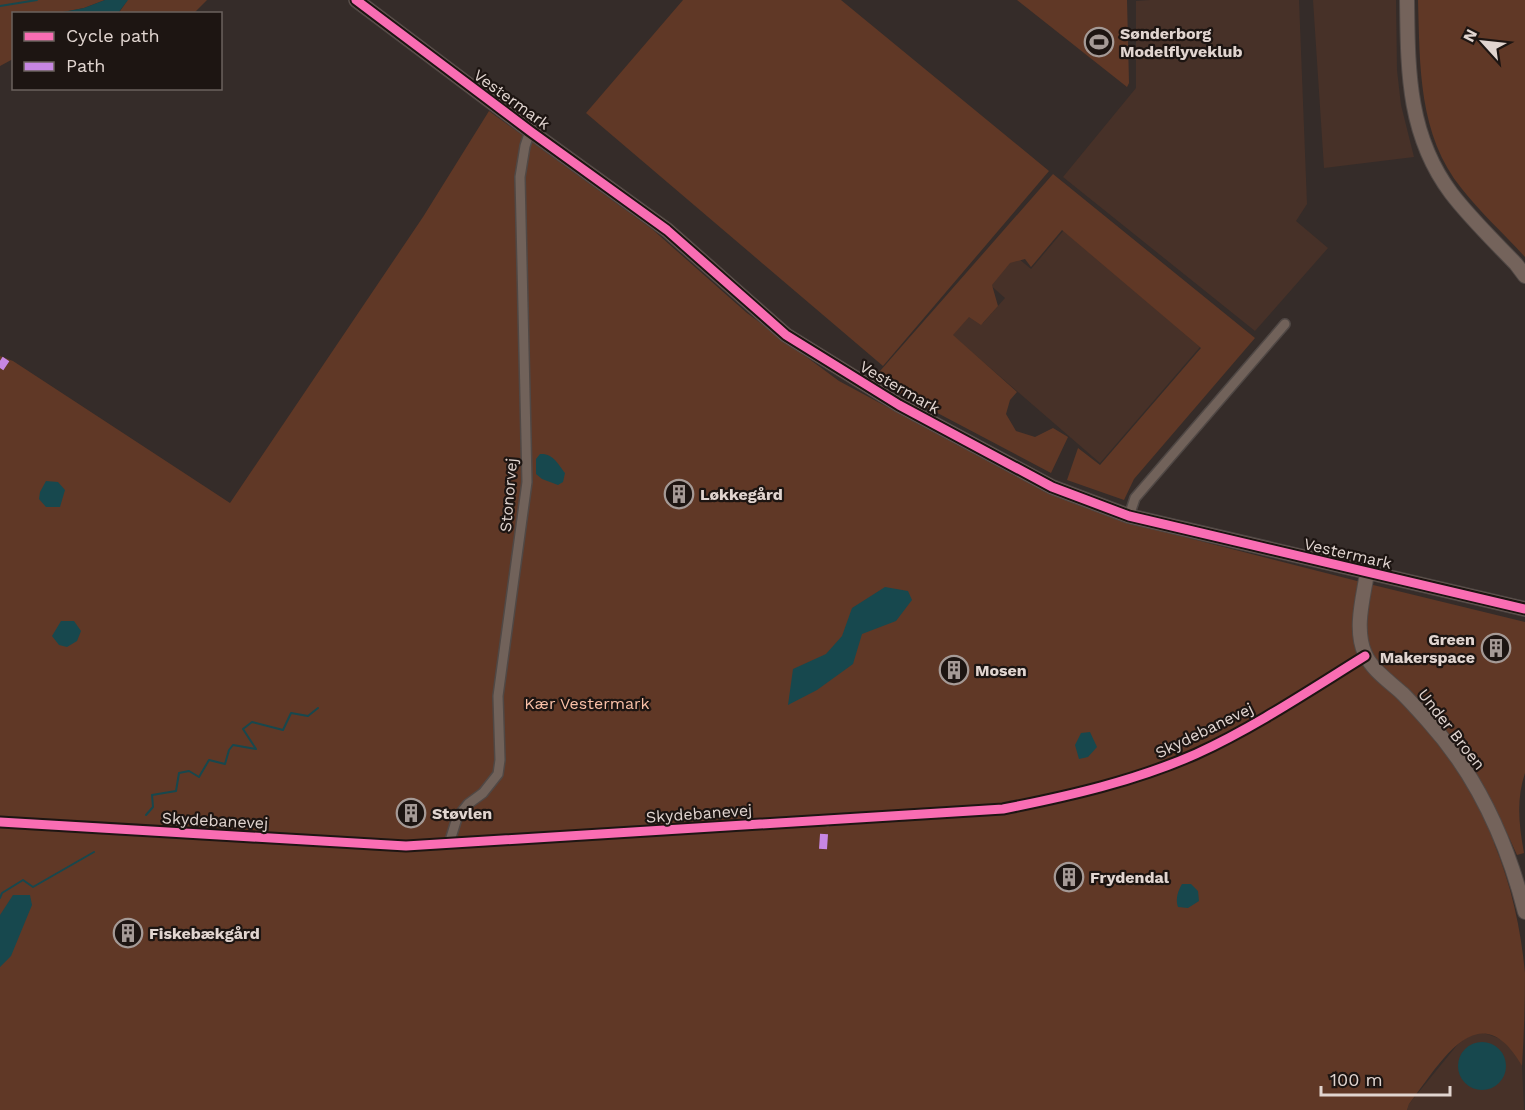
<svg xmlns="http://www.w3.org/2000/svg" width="1525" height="1110" font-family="'Work Sans',sans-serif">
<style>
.built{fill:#473128}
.green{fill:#603826}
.water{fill:#17484e}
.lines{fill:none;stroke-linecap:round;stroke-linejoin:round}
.stream{stroke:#17484e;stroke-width:2}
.street-casing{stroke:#504845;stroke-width:12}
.secondary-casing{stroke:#504845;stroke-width:16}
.street{stroke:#71625a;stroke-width:9}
.secondary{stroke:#74635b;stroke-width:14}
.quiet{stroke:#c787e3;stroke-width:8;stroke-dasharray:15 8;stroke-linecap:butt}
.cycleway-casing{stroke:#1d1512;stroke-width:13}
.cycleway{stroke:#f96db3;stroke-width:9}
.labels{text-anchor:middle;stroke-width:4.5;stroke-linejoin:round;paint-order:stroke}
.poi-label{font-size:16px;font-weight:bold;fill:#e1d5d0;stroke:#1d1512;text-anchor:start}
.street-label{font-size:16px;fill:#e1d5d0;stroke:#1d1512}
.park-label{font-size:16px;fill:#f9c0a7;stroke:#1d1512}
</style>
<rect width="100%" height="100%" fill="#352c29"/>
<path class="built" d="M1150,0h149l8,204 -11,17 32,27 -73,83 -192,-154 73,-89v-87z
M1313,0h83l1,70 4,35 13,52 -90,11z
M1064,230l136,117 -100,116 -148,-128 19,-21 12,9 22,-25 -17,-15 25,-29 18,15z
M1484,1033l17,6 14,14 7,13 2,44h-117l2,-6 49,-60 14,-10z"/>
<path class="green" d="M0,0h105l-21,8 -26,5 -44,1 -1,45 -13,7z
M122,0h85l-13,13 -76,1 9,-13z
M683,0h158l208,171 -166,195 -297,-253z
M1017,0h110l2,83 -2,4z
M1418,0h107v257c-21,-23 -44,-44 -63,-68 -44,-54 -42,-123 -44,-189z
M489,111l163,118 95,84 92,68 173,93 58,27 52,20 243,62 160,39v151c-9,27 -6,52 -1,80l-7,2 -11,-24 -12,12c17,41 27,86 31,130 0,31 -1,62 -3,93 -43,-75 -82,-2 -113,38l-2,6h-1407v-754l13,5 217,142 193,-286z
M1053,174l202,164 -121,141 -10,21 -57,-20 11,-32 22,17 101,-117 -139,-118 -31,37 -6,-8 -15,4 -18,22 6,21 -17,19 -12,-8 -16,18 64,57 -7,8 -4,14 10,17 19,6 18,-9 15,9 -17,36 -178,-94z"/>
<path class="water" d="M105,0h23l-10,13h-60l26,-5z
M540,454c13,-1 18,10 25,19l-2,9 -5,3 -16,-6 -6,-5v-15z
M46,481l12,1 7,8 -5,17h-14l-7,-8 1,-7z
M885,587l23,4 4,9 -16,21 -34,13 -9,30 -36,26 -29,15 5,-36 33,-15 16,-18 10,-28z
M61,621h13l7,10 -4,10 -10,6 -8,-2 -7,-9z
M1090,732l7,15 -9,10 -9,2 -4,-14 6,-12z
M1182,884h9l7,7 1,10 -11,7 -10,-1c-3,-8 0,-16 4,-23z
M13,895h17l2,10 -21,51 -11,11v-52z
M1458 1066a24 24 0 1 1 48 0a24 24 0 1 1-48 0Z"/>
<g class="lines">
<path class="stream" d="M0,6l37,-6
M146,815l7,-8 -1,-12 24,-4 3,-18 10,-2 10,6 10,-17 16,4 4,-14 4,-5 23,4 -13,-20 9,-7 31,8 8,-17 17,3 10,-8
M0,898l2,-5 21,-13 10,7 61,-35"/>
<g class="street-casing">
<path id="street" d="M1129,516l6,-18 150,-174
M0,822l406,24 597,-37c66,-13 132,-28 193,-55 59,-27 114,-64 169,-98
M449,844l8,-26 11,-14 15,-11 15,-19 2,-14 -2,-64 29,-214 -7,-305 5,-31 5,-15"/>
</g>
<g class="secondary-casing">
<path id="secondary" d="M356,0l174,131 137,99 119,105 113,70 153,82 77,29 396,93
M1407,0c1,69 0,134 44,193 19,25 43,48 65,71l9,12
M1367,573c-4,26 -13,56 -2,81 7,16 25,28 38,40 9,9 17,18 25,27 49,54 79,120 97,191"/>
</g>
<use href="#street" class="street"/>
<use href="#secondary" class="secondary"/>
<path class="quiet" d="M0,368l6,-9
M823,849l2,-29"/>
<g class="cycleway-casing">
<path id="cycleway" d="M356,0l174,131 137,99 119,105 113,70 153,82 77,29 396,93
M0,822l406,24 597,-37c66,-13 132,-28 193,-55 59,-27 114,-64 169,-98"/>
</g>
<use href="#cycleway" class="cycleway"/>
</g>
<defs>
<g id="stadium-ring" transform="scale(1.5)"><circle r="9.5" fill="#1d1512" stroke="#a59a96" stroke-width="1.5"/><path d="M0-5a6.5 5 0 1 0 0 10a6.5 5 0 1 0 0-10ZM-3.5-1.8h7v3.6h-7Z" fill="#a59a96"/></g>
<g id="building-ring" transform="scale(1.5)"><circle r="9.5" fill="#1d1512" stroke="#a59a96" stroke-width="1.5"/><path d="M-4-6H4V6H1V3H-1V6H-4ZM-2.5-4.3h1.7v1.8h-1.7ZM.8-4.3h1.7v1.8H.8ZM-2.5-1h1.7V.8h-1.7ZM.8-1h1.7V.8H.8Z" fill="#a59a96"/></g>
</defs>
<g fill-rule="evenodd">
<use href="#stadium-ring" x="1099" y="42"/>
<use href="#building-ring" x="679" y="494"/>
<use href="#building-ring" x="1496" y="648"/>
<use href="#building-ring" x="954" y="670"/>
<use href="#building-ring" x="411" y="813"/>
<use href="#building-ring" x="1069" y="877"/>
<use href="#building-ring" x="128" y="933"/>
</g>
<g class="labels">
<g class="poi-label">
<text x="1120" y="39">Sønderborg<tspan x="1120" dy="18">Modelflyveklub</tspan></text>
<text x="700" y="500">Løkkegård</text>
<text x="1475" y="645" text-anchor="end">Green<tspan x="1475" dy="18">Makerspace</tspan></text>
<text x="975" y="676">Mosen</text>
<text x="432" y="819">Støvlen</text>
<text x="1090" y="883">Frydendal</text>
<text x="149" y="939">Fiskebækgård</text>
</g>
<g class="street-label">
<text transform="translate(512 99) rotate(36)" y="6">Vestermark</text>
<text transform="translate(900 387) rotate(30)" y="6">Vestermark</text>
<text transform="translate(508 495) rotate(-85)" y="6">Stonorvej</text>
<text transform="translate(1348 553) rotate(13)" y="6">Vestermark</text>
<text transform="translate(1452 729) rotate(52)" y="6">Under Broen</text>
<text transform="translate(1204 730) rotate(-26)" y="6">Skydebanevej</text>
<text transform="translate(699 813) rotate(-4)" y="6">Skydebanevej</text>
<text transform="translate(215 820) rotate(3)" y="6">Skydebanevej</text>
</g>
<g class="park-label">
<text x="587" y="709">Kær Vestermark</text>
</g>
</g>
<rect x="12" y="12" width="210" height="78" fill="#1d1512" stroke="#6b625e" stroke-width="1.5"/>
<rect x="24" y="32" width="30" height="9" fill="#f96db3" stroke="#6b625e" stroke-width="1.5"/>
<text x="66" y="42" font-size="18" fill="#e1d5d0">Cycle path</text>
<rect x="24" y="62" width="30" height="9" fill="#c787e3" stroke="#6b625e" stroke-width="1.5"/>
<text x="66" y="72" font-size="18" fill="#e1d5d0">Path</text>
<g transform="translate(1483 42) rotate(297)" stroke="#1d1512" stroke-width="4.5" paint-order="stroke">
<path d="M0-4.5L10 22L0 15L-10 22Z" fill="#e1d5d0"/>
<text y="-9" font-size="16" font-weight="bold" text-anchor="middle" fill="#e1d5d0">N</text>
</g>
<path d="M1321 1086v9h129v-9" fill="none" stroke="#e1d5d0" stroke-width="3"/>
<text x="1330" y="1086" font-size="18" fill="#e1d5d0" stroke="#1d1512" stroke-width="4.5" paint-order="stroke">100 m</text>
</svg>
